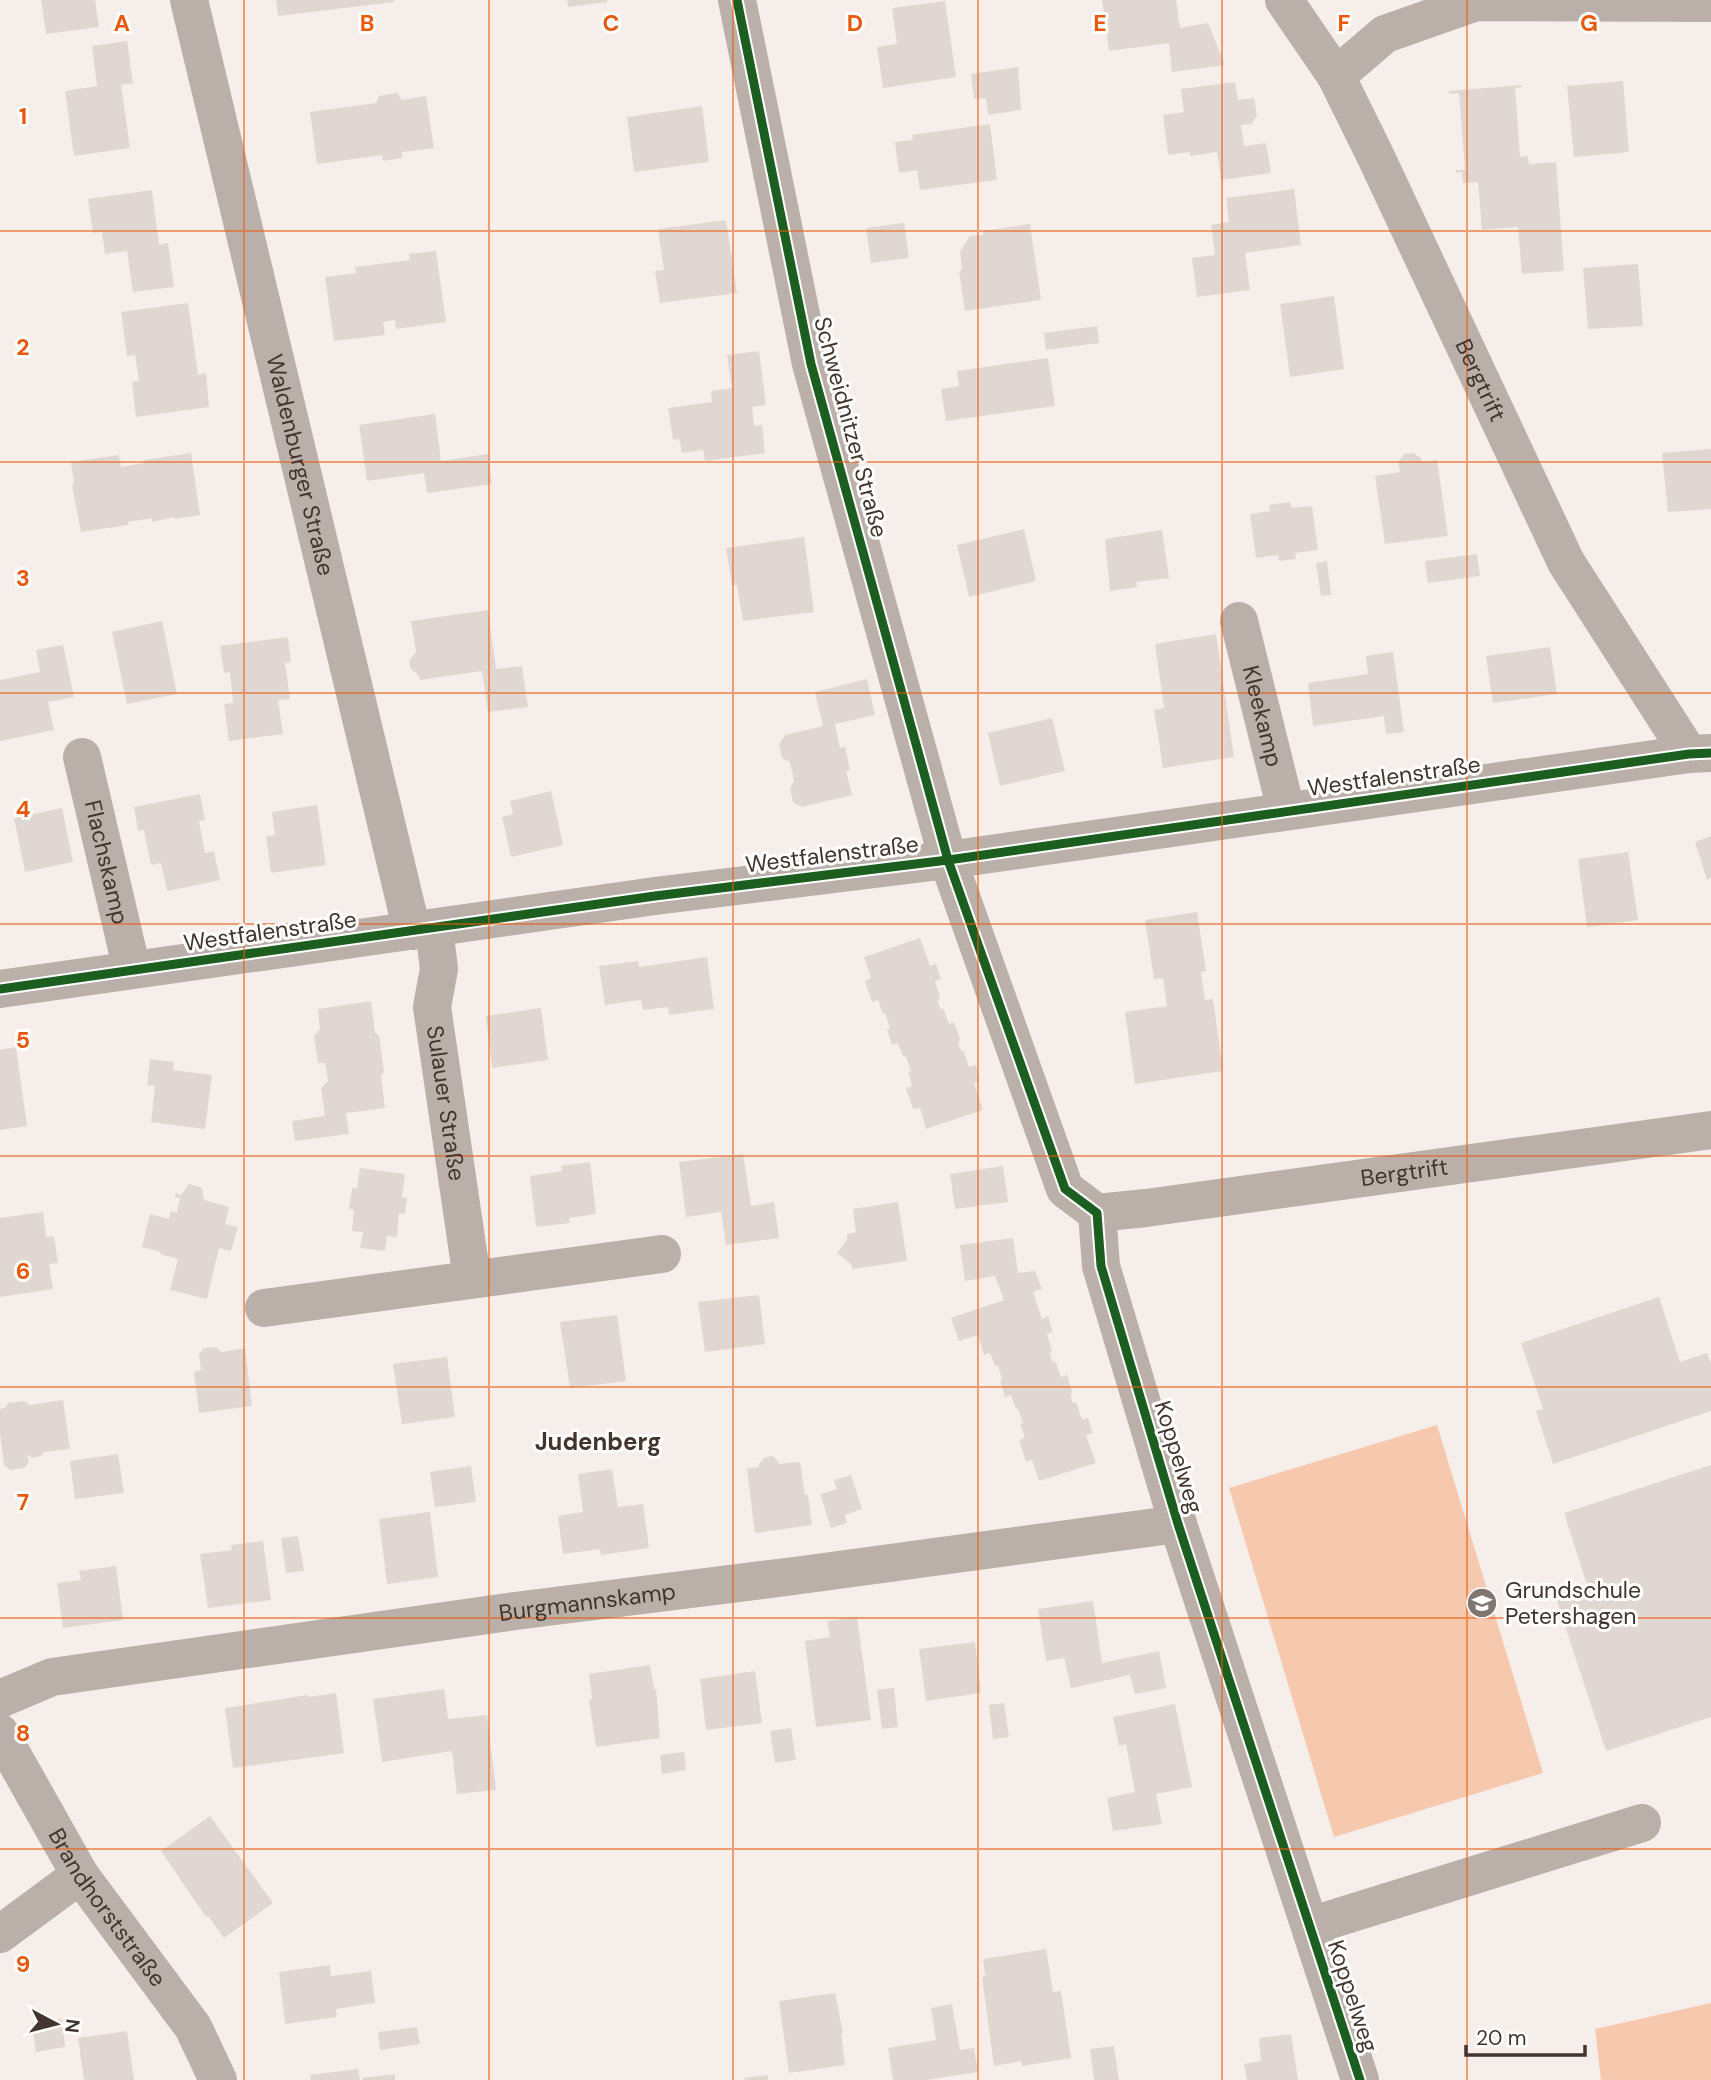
<svg xmlns="http://www.w3.org/2000/svg" width="1711" height="2080" font-family="'DM Sans',sans-serif">
<style>
.green{fill:#f6c9af}
.building{fill:#e1d7d2}
.lines{fill:none;stroke-linecap:round;stroke-linejoin:round}
.minor{stroke:#bbb0a9;stroke-width:38}
.cycleway-casing{stroke:#fff;stroke-width:13}
.cycleway{stroke:#1b5e20;stroke-width:9}
.grid{fill:none;stroke:#e8590c;stroke-width:2;stroke-opacity:0.55}
.labels{text-anchor:middle;stroke-width:6;stroke-linejoin:round;paint-order:stroke}
.street-label{font-size:23px;fill:#42352d;stroke:#fff}
.poi-label{font-size:23px;fill:#42352d;stroke:#fff;text-anchor:start}
.neighbourhood-label{font-size:24px;font-weight:bold;fill:#42352d;stroke:#fff}
.grid-label{font-size:23px;text-anchor:middle;font-weight:bold;fill:#e8590c;stroke:#fff;stroke-width:6;stroke-linejoin:round;paint-order:stroke}
</style>
<rect width="100%" height="100%" fill="#f6eeea"/>
<path class="green" d="M1437,1425l106,348 -209,64 -105,-349z
M1711,2003v77h-110l-6,-51z"/>
<path class="building" d="M41,0h54l4,27 -53,7z
M276,0h118v2l-116,14z
M567,0h40v2l-39,5z
M1102,0h74l4,28 28,-5 17,42 -53,7 -3,-29 -60,8z
M945,1l11,76 -73,11 -6,-41 20,-3 -5,-36z
M127,41l6,42 -12,2 9,63 -56,8 -9,-65 32,-5 -5,-40z
M1018,67l3,43 -33,5 -2,-17 -12,1 -3,-25z
M1623,81l6,71 -55,5 -7,-71z
M1235,82l3,18 16,-2 3,18 -6,8 -10,1 3,21 22,-3 5,30 -50,7 -4,-28 -27,4v-4l-22,3 -5,-40 21,-3 -3,-23z
M1522,85v2l-7,1 5,69 8,-1 1,8 27,-2 8,109 -42,3 -4,-47 -36,3 -4,-48 -15,1 -1,-11 -6,1v-3h9l-6,-77 -10,1v-3z
M397,93l5,7 24,-4 8,52 -32,4v6l-19,3 -1,-6 -65,9 -7,-52 66,-9 3,-7z
M702,106l7,56 -75,10 -7,-55z
M990,124l7,56 -77,10 -3,-20 -18,3 -4,-31 18,-2 -1,-5z
M1294,189l7,56 -56,8 5,37 -53,7 -5,-39 23,-3 -4,-30 18,-3 -3,-24z
M152,190l7,55 9,-2 6,44 -41,5 -6,-41 -22,3 -3,-22 -9,1 -5,-34z
M726,220l11,73 -77,10 -5,-32 9,-1 -6,-41z
M902,223h2l5,35 -38,5 -5,-35z
M1030,224l11,76 -76,11 -6,-40 3,-1 -2,-19 10,-15 13,-1v-4z
M436,251l10,71 -50,7 -1,-9 -12,2 2,13 -51,6 -9,-64 31,-4 -1,-6 55,-7 -1,-6z
M1638,264l5,62 -55,3 -5,-61z
M1334,296l10,73 -54,8 -10,-73z
M188,303l10,72 8,-2 3,34 -73,10 -4,-35 7,-1 -4,-26 -8,1 -6,-44z
M1097,326l2,17 -53,7 -2,-17z
M759,351l7,54 -14,2 2,19 8,-1 3,28 -60,8 -2,-11 -21,3 -3,-14 -6,1 -5,-32 44,-6 -1,-11 21,-3 -5,-33z
M1048,358l7,48 -109,15 -5,-32 18,-3 -2,-15z
M435,414l6,47 47,-7 4,30 -65,9 -3,-20 -57,8 -8,-56z
M1711,449v60l-43,3 -6,-59z
M191,453l9,62 -26,4v-2l-22,5v-4l-24,4v3l-47,7 -9,-47 2,-1 -3,-22 48,-7 2,12 23,-4v-3z
M1413,453l8,5v4l16,-2 11,76 -63,8 -10,-68 25,-4 -2,-10 6,-8z
M1290,502l2,6 20,-2 6,44 -23,3 1,6 -17,2 -1,-6 -22,3 -6,-44 20,-3 -1,-6z
M1024,529l12,52 -67,16 -12,-52z
M1162,530l7,48 -33,4 1,5 -27,4 -5,-52z
M804,537l10,75 -71,9 -6,-36h-5l-6,-37z
M1477,554l3,22 -52,7 -3,-22z
M1327,561l4,34 -10,1 -5,-33z
M488,610l8,59 26,-3 6,41 -40,5 -6,-41 -62,9 -1,-4 -8,-7 -2,-8 7,-9 -5,-31z
M162,621l15,73 -50,10 -15,-72z
M1216,634l18,123 -71,11 -9,-58 10,-2 -9,-64z
M288,637l3,25 -6,1 5,36 -12,1 5,34 -54,7 -5,-37 9,-1 -3,-31 -6,1 -4,-27z
M63,645l11,52 -26,5 6,28 -54,11v-61l40,-8 -4,-22z
M1550,647l7,47 -64,9 -7,-47z
M1393,652l11,80 -18,2 -2,-18 -71,10 -5,-43 60,-9 -2,-18z
M867,679l8,36 -40,9 5,24 5,-2 5,24 -4,1 6,24 -50,12 -9,-5 -3,-14 4,-7 -4,-19 -8,-4 -3,-14 6,-9 38,-9 -8,-34z
M1052,718l13,53 -65,15 -12,-53z
M551,791l12,54 -52,12 -9,-40 11,-3 -3,-13z
M200,794l5,26 -6,1 6,32 9,-2 6,29 -53,11 -6,-28 -10,2 -7,-35 -6,1 -4,-24z
M317,805l9,60 -55,8 -5,-37 9,-1 -3,-23z
M62,808l11,54 -48,10 -11,-54z
M1711,836v42l-4,2 -12,-38z
M1628,852l10,68 -51,7 -9,-68z
M1197,912l9,59 -5,1 4,28 8,-1 10,72 -88,13 -10,-72 42,-6 -4,-28 -9,1 -9,-59z
M920,938l10,28 6,-2 5,15 -6,2 5,16 -2,4 2,7 4,2 5,14 5,-2 6,17 -2,4 2,6 4,3 5,15 7,-2 4,16 -6,2 9,27 -57,19 -6,-21 -7,1 -7,-21 6,-2 -4,-14 3,-1 -5,-15 -3,1 -5,-14 -6,2 -5,-16 3,-1 -5,-15 -2,1 -5,-14 -6,2 -7,-21 6,-3 -7,-21z
M707,957l7,52 -45,6 -1,-8 -25,3 -2,-10 -36,5 -6,-39 39,-5 1,6z
M371,1001l4,32 4,2 5,37 -3,4 4,32 -39,5 3,21 -54,7 -3,-20 33,-5 -4,-28 7,-7 -3,-18h-7l-4,-27 6,-7 -2,-20z
M541,1008l7,52 -56,8 -6,-52z
M16,1047l11,79 -27,4v-80z
M150,1059l24,3 -1,8 39,5 -7,54 -54,-7 4,-36 -8,-1z
M743,1154l8,52 23,-4 5,36 -53,7 -5,-33 -35,5 -7,-55z
M590,1162l6,52 -27,4 1,5 -34,4 -6,-51 32,-5 -1,-5z
M1003,1166l5,36 -53,7 -5,-35z
M360,1168l45,6 -3,23 5,1 -2,16 -6,-1 -2,24 -10,-1 -2,15 -25,-3 3,-16 -11,-1 2,-21 -5,-1 3,-21 5,1z
M189,1184l13,4 2,12 25,7 -4,17 13,3 -7,24 -12,-3 -12,51 -37,-9 8,-31 -18,-5 1,-2 -19,-5 8,-33 19,5 2,-8 6,2 3,-15 -5,-1 1,-4 5,2z
M898,1202l9,59 -55,8 -1,-5 -14,-11 10,-13v-6l9,-2 -3,-23z
M43,1212l3,25 8,-1 4,27 -9,1 4,25 -53,8v-79z
M1013,1238l5,35 17,-2 7,18 -9,3 9,27 6,-3 5,16 -6,2 5,16 -2,3 2,8 4,2 5,14 6,-2 5,16 -1,4 1,7 5,2 5,16 6,-2 5,15 -7,2 10,28 -57,18 -7,-21 -6,2 -7,-22 6,-2 -5,-14 3,-1 -5,-15 -2,1 -5,-14 -6,2 -5,-16 2,-1 -4,-15 -3,1 -5,-13 -6,2 -6,-20 -19,6 -8,-23 53,-18 -9,-24 -30,5 -5,-36z
M759,1295l6,49 -60,8 -7,-50z
M1659,1297l21,65 27,-9 4,11v47l-158,53 -17,-53 7,-2 -22,-66z
M617,1315l9,66 -56,7 -10,-66z
M216,1347l5,5 24,-4 7,58 -53,7 -5,-41 7,-2 -2,-16 5,-6z
M447,1357l8,60 -53,7 -9,-60z
M63,1400l7,49 -26,3 -3,4 -9,2 -5,-4 2,8 -5,6 -14,2 -6,-5 -4,-32v-24l5,-1 3,-5 16,-2 6,4z
M118,1454l6,39 -49,6 -5,-38z
M772,1456l6,5v3l22,-2 5,33h3l4,30 -57,8 -8,-64 12,-2v-3l5,-6z
M1711,1465v252l-105,34 -51,-156 32,-10 -23,-72z
M471,1466l5,36 -41,5 -5,-35z
M612,1469l6,38 25,-3 6,44 -48,7 -1,-6 -37,5 -5,-38 25,-4 -5,-38z
M851,1475l11,34 -17,6 2,8 -16,5 -11,-34 17,-5 -3,-9z
M430,1512l8,65 -51,7 -8,-65z
M298,1536l6,35 -18,2 -5,-35z
M263,1541l8,59 -63,8 -8,-54 32,-4 -1,-5z
M116,1566l7,54 -60,8 -6,-45 24,-3 -2,-9z
M1093,1601l9,62 57,-12 7,37 -31,6 -5,-19 -59,13 -7,-30 -18,3 -8,-52z
M857,1617l14,103 -55,7 -11,-86 25,-4 -3,-16z
M975,1642l6,51 -55,8 -7,-52z
M650,1665l4,24h2l4,49 -64,9 -7,-47 3,-1 -3,-25z
M755,1671l7,52 -56,7 -6,-51z
M894,1688l4,39 -16,2 -5,-39z
M444,1689l4,30 39,-4 9,75 -39,4 -5,-43 -70,11 -9,-63z
M336,1693l8,60 -111,15 -8,-60 83,-13v2z
M1004,1703l5,34 -16,2 -4,-34z
M1175,1704l17,83 -36,7 6,30 -49,7 -6,-33 28,-6 -9,-48 -7,2 -6,-29z
M791,1728l5,32 -21,3 -5,-32z
M684,1752l2,18 -24,4 -2,-19z
M210,1816l63,87 -49,35 -16,-22 -2,1 -45,-66z
M1046,1949l7,43 8,-1 10,67 -49,8 -1,-5 -27,5 -12,-89 3,-1 -2,-17z
M330,1965l1,11 40,-5 4,32 -39,6 1,8 -52,7 -6,-52z
M835,1993l8,40 -2,1 4,31 -56,8 -10,-72z
M952,2004l8,46 14,-2 4,24 -52,8h-33l-5,-32 48,-8 -5,-32z
M62,2019l3,28 -29,5 -4,-29z
M417,2027l3,17 -40,6 -2,-18z
M127,2031l7,49h-50l-6,-42z
M1291,2034l7,46h-51l-3,-16 17,-3 -2,-23z
M1114,2046l5,34h-25l-4,-31z
M358,2069l2,11h-49l-1,-5z
M395,2074v6h-32l-1,-2z
M768,2075v5h-23l-1,-2z"/>
<g class="lines">
<g class="minor">
<path id="s1" d="M189,0l223,931"/>
<path d="M737,0l74,364 137,496 117,329 32,24 4,53 77,258 182,556"/>
<path id="s2" d="M1284,0l52,76 39,79 191,407 123,192"/>
<path d="M1336,76l49,-42 91,-32 235,1"/>
<path id="s3" d="M1239,621l47,189"/>
<path id="s4" d="M82,757l50,213"/>
<path id="s5" d="M434,928l5,41 -7,38 40,272"/>
<path d="M0,989l655,-93 293,-36 741,-106 22,-1"/>
<path id="s6" d="M1097,1213l49,-5 565,-78"/>
<path d="M264,1308l398,-54"/>
<path id="s7" d="M0,1699l52,-22 463,-66 279,-35 384,-52"/>
<path id="s8" d="M0,1733l80,142 113,152 25,53"/>
<path d="M1310,1926l332,-103"/>
<path d="M0,1934l80,-59"/>
</g>
<g class="cycleway-casing">
<path id="cycleway" d="M737,0l74,364 137,496 117,329 32,24 4,53 77,258 182,556
M0,989l655,-93 293,-36 741,-106 22,-1"/>
</g>
<use href="#cycleway" class="cycleway"/>
</g>
<path class="grid" d="M244,0v2080M489,0v2080M733,0v2080M978,0v2080M1222,0v2080M1467,0v2080M0,231h1711M0,462h1711M0,693h1711M0,924h1711M0,1156h1711M0,1387h1711M0,1618h1711M0,1849h1711"/>
<defs>
<g id="school-disc" transform="scale(1.575)"><circle r="9.5" fill="#81766f" stroke="#fff"/><path d="M0-5L7-2L0 1L-7-2ZM-4 1L0 2.5L4 1V4Q0 6-4 4Z" fill="#fff"/></g>
</defs>
<g fill-rule="evenodd">
<use href="#school-disc" x="1482" y="1603"/>
</g>
<g class="labels">
<g class="street-label">
<text dy="8" stroke="none"><textPath href="#s2" startOffset="429">Bergtrift</textPath></text>
<text transform="translate(851 427) rotate(75)" y="8">Schweidnitzer Straße</text>
<text dy="8" stroke="none"><textPath href="#s1" startOffset="478">Waldenburger Straße</textPath></text>
<text dy="8" stroke="none"><textPath href="#s3" startOffset="98">Kleekamp</textPath></text>
<text transform="translate(1394 776) rotate(-8)" y="8">Westfalenstraße</text>
<text transform="translate(832 854) rotate(-7)" y="8">Westfalenstraße</text>
<text dy="8" stroke="none"><textPath href="#s4" startOffset="108">Flachskamp</textPath></text>
<text transform="translate(270 931) rotate(-8)" y="8">Westfalenstraße</text>
<text dy="8" stroke="none"><textPath href="#s5" startOffset="177">Sulauer Straße</textPath></text>
<text dy="8" stroke="none"><textPath href="#s6" startOffset="310">Bergtrift</textPath></text>
<text transform="translate(1179 1457) rotate(73)" y="8">Koppelweg</text>
<text dy="8" stroke="none"><textPath href="#s7" startOffset="597">Burgmannskamp</textPath></text>
<text dy="8" stroke="none"><textPath href="#s8" startOffset="205">Brandhorststraße</textPath></text>
<text transform="translate(1353 1996) rotate(72)" y="8">Koppelweg</text>
</g>
<g class="poi-label">
<text x="1505" y="1598">Grundschule<tspan x="1505" dy="26">Petershagen</tspan></text>
</g>
<g class="neighbourhood-label">
<text x="598" y="1450">Judenberg</text>
</g>
</g>
<g class="grid-label">
<text x="122" y="31">A</text>
<text x="367" y="31">B</text>
<text x="611" y="31">C</text>
<text x="855" y="31">D</text>
<text x="1100" y="31">E</text>
<text x="1344" y="31">F</text>
<text x="1589" y="31">G</text>
<text x="23" y="124">1</text>
<text x="23" y="355">2</text>
<text x="23" y="586">3</text>
<text x="23" y="817">4</text>
<text x="23" y="1048">5</text>
<text x="23" y="1279">6</text>
<text x="23" y="1510">7</text>
<text x="23" y="1741">8</text>
<text x="23" y="1972">9</text>
</g>
<g transform="translate(56 2024) rotate(97)" stroke="#ffffff" stroke-width="5" paint-order="stroke">
<path d="M0-5L12 26L0 18L-12 26Z" fill="#42352d"/>
<text y="-10" font-size="19" font-weight="bold" text-anchor="middle" fill="#42352d">N</text>
</g>
<path d="M1466 2045v10h119v-10" fill="none" stroke="#42352d" stroke-width="3.5"/>
<text x="1476" y="2045" font-size="21" fill="#42352d" stroke="#ffffff" stroke-width="5" paint-order="stroke">20 m</text>
</svg>
